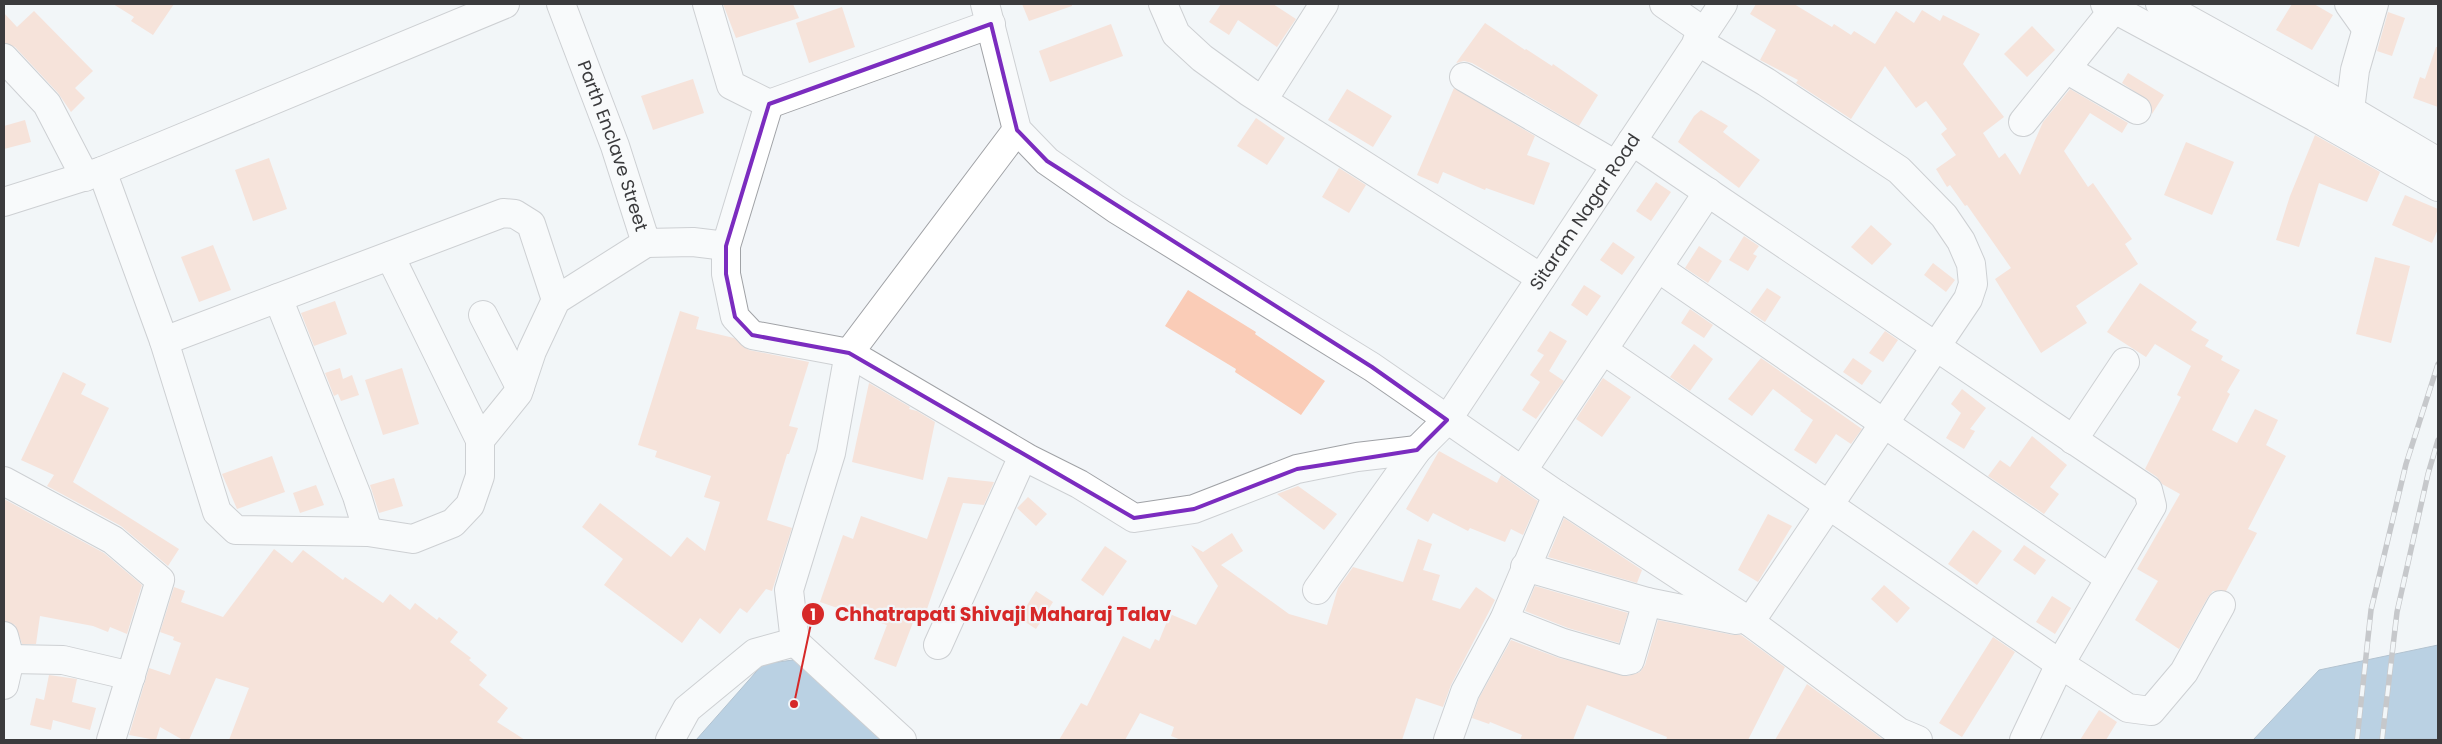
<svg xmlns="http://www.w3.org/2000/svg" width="2442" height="744" font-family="Poppins,sans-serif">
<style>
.water{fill:#77a5cb;stroke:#6585a0}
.building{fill:#faccb7}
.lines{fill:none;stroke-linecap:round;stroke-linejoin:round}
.minor-casing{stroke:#a0a2a6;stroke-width:30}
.minor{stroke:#fff;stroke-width:28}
.rail-casing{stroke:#909194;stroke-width:5.5}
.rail{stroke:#f2f5f8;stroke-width:4;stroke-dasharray:11;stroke-linecap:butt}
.marked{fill:none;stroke:#7b2cbf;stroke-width:4;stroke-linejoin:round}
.labels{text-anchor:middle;stroke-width:4.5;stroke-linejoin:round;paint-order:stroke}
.street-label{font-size:18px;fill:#3b3b3d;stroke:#f2f5f8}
.leader{fill:none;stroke:#d62828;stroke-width:2}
.callout-dot{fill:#d62828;stroke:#f2f5f8;stroke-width:2}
.mark-label{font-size:15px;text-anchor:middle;font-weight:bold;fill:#fff}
.callout-label{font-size:19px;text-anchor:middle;font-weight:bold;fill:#d62828;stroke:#f2f5f8;stroke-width:4.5;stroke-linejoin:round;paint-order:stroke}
</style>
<rect width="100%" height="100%" fill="#f2f5f8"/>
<path class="water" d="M2438,645v94l-185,1 66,-70z
M793,660l18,1 86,79h-201l67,-76z"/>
<path class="building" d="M113,4h61l-21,31 -22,-14 3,-4z
M723,4h70l6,14 -63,20z
M1022,4h50v2l-43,15z
M1221,4h52l23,15 -19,28 -39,-27 -9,15 -20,-13z
M1756,4h38l38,23 2,-3 17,11 3,-4 21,13 21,-33 18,12 8,-13 18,11 3,-6 37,19 -17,30 41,53 -21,16 16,25 6,-5 15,22 23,-53 27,-33 58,34 -6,10 -32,-20 -26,38 24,36 5,-4 39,56 -7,5 13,20 -62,42 11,17 -46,30 -46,-74 16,-11 -44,-63 -2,1 -15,-21 -3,2 -11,-18 20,-14 -15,-21 6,-5 -21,-28 -10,7 -31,-42 -34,53 -55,-36 2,-3 -38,-20 16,-30 -26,-16z
M2292,4h22l19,11 -21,35 -36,-20z
M842,7l13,40 -46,16 -13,-40z
M34,11l59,60 -18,17 10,10 -14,14 -13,-19 -43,-46 -11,-4v-30l13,14z
M2388,12l17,6 -13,38 -15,-5z
M1485,23l40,27 1,-1 26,17 1,-2 45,31 -19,31 -107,-63 -8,-2 -8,2z
M1111,24l12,32 -73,26 -11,-31z
M2032,26l23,24 -28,27 -23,-23z
M2436,47h2v60l-25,-9 7,-21 5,2z
M2128,73l36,22 -12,19 -2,-12 -28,-19z
M693,79l11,34 -51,17 -12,-34z
M1454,88l81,48 -8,19 23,8 -16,42 -48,-17 -1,2 -42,-18 -5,12 -21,-9z
M1347,89l45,27 -19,31 -45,-27z
M1701,110l27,16 -5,6 37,28 -21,28 -61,-46 16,-26z
M1256,118l29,20 -18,27 -30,-19z
M25,120l6,22 -27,7v-23z
M2315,135l65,37 -13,30 -48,-19 -20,64 -23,-7 14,-44z
M2186,142l48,20 -22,53 -48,-20z
M269,158l18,51 -34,12 -18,-51z
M1339,168l27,17 -17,28 -27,-16z
M1656,182l15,10 -20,29 -15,-10z
M2405,195l33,14v20l-6,14 -40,-18z
M1871,225l21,19 -20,21 -21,-18z
M1744,236l15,10 -6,8 4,2 -9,15 -19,-11z
M1613,242l22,15 -13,18 -22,-15z
M213,245l18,45 -32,12 -18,-45z
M1699,246l23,15 -14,22 -23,-15z
M2375,257l35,9 -19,77 -35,-9z
M1933,263l22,17 -9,12 -22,-17z
M2140,283l57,39 -6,8 18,10 -4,6 18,10 -2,4 19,10 -13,22 3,2 -18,36 25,13 18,-34 23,11 -12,25 20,11 -38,73 9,4 -31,58h-13l-5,6 -29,52 -44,-29 23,-39 -21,-12 43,-75 -18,-10 -5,-7 -12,-8 36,-72 -4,-2 14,-29 -36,-22 -9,13 -39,-25z
M1584,285l17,11 -14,20 -16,-11z
M1767,288l14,9 -16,25 -15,-10z
M1188,290l68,42 -1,2 70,47 -24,34 -66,-43 1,-3 -71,-43z
M335,301l12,33 -33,12 -13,-33z
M1690,309l23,16 -9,13 -23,-15z
M680,311l19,6 -3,12 38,9 15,12 60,12 -20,64 9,2 -9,26h-2l-20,66 25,8 -20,63 -6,-2 -19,24 -7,-5 -20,26 -20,-16 -18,25 -78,-58 19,-26 -41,-32 18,-24 71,54 16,-20 18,14 15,-49 -16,-5 7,-21 -56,-19 2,-6 -19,-6z
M1550,331l17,10 -18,30 15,10 -28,38 -14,-9 18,-28 -10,-7 14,-20 -7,-4z
M1885,331l13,9 -15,22 -14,-9z
M1694,344l19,15 -23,32 -20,-14z
M1761,358l101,71 -11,15 -15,-10 -20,30 -22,-14 19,-30 -13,-9 1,-1 -28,-21 -21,27 -24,-17z
M1853,358l19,13 -10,14 -19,-13z
M340,368l3,11 9,-4 7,20 -18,6 -3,-7 -4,2 -9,-23z
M402,368l17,56 -36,11 -18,-55z
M63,372l23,12 -5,10 28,14 -36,74 106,67 -11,17 -47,-40 -74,-40 7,-11 -33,-15z
M1603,378l28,19 -29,40 -26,-18z
M869,383l41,24 -1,2 8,2 18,11 -12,58 -71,-18z
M1962,389l24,19 -16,21 5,2 -11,18 -18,-11 15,-25 -10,-9z
M2032,436l35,29 -17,22 9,7 -15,20 -56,-38 12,-16 10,7z
M1439,451l58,32 4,-8 37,26 -15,34 -12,-6 -6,13 -35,-14 -2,3 -35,-18 -5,9 -22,-13z
M272,456l13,36 -48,17 -15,-35z
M948,477l46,5 -10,23 -21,-2 -38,112 -8,-3 -21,55 -22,-8 13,-34 -67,-23 23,-67 10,4 8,-23 66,23z
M394,478l9,28 -24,7 -9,-28z
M316,485l8,20 -24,8 -7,-20z
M1298,486l39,28 -13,16 -47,-36z
M1028,497l19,17 -11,12 -19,-18z
M4,499l100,54 38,32 -15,49 -17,-7 -2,5 -15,-6 -53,-10 -4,28h-14l-7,-19 -11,-4z
M1768,514l24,12 -34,56 -20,-12z
M1564,518l78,52 -5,13 -89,-26z
M1973,530l29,21 -25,34 -29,-21z
M1232,533l11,18 -22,14 68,49 38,11 11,-37 15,-21 50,15 15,-43 14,5 -9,26 17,5 -8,25 28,9 16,-22 19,13 -44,85 -8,22 -27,-9 -14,42h-221l-10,-4 3,-9 -34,-14 -15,27h-66l22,-37 6,3 36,-70 27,13 5,-10 4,2 11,-27 26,11 22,-39 -27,-41 12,7z
M2024,545l22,15 -11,15 -22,-15z
M1105,546l22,15 -24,35 -22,-16z
M274,549l18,14 11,-13 40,30 2,-3 38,26 7,-9 20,16 5,-7 22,17 2,-3 19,15 -8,10 21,16 -2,2 18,15 -8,10 29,23 -11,14 28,18h-296l20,-52 -33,-10 -27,62h-6l-23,-13 -4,13 -27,-5 20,-67 21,7 11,-32 -8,-3 1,-3 -14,-5 14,-45 11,4 -4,11 42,15z
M1884,585l26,23 -13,15 -26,-24z
M1535,586l93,27 -9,30 -51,-15 -43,-17z
M1036,591l17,11 -17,27 -17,-11z
M2052,596l19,12 -16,26 -19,-12z
M1658,620l75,15h8l44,32 -37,73h-82l1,-3 -80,-32 -14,35h-53l2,-5 -32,-13 -1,2 -17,-6 7,-20 32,-58 48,18 69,18 12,-4 5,-7z
M1993,637l22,15 -53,85 -23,-14z
M49,675l28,4 -5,23 24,6 -6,22 -37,-10 -2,10 -21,-5 6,-27 8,2z
M1807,684l77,56h-109z
M2099,710l18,12 -11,18h-26z"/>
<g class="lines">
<g class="minor-casing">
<g id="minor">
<path id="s1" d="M561,4l54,142 31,97 47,-1 33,4"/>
<path d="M707,4l24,81 38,19 -43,142v28l9,43 17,18 97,18 180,106 50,25 55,34 60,-9 103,-40 60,-12 60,-7"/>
<path d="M985,4l32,126 30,31 69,48 256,158 185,128 193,127 149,110 19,8"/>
<path d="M1163,4l13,30 26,24 47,34 292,186"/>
<path d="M1664,4l39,27"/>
<path d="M2105,4l210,113 123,70"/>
<path d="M2160,4l168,93 110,65"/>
<path d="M2349,4l17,24"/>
<path d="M1697,41l69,41 133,88 45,46 17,25 10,23 2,20 -5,15 -218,323"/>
<path d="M4,58l43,46 38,73"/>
<path d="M2066,69l71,41"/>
<path d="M1464,77l152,88"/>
<path d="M1263,100l61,-96"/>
<path d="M769,104l222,-80"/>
<path d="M2023,122l91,-113"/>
<path d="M2340,124l11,-22 4,-32 19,-66"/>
<path d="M1632,141l516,349 4,16 -92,158 -36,76"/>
<path d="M102,171l62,170 53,171 19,18 132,2 45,7 40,-16 17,-18 10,-29v-36l-90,-184"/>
<path d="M4,202l98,-31 403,-167"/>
<path d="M1658,268l451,310"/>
<path d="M278,298l79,198 11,36"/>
<path d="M483,315l37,72"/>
<path d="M164,341l339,-128 12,1 16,10 25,76"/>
<path d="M1603,350l457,314 68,44 23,3 33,-39 37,-67"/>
<path d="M480,440l38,-47 14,-42 24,-51 90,-57"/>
<path d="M2073,440l52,-78"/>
<path d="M1523,470l185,-278"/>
<path d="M4,481l109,59 47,40 -49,160"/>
<path d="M1525,567l122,35 89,18"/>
<path id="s2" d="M1317,590l100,-140 30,-30 276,-416"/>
<path d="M1504,620l59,23 62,18 5,-1 17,-58"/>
<path d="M4,636l6,23 -6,26"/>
<path d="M938,645l85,-189"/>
<path d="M10,659l53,1 68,16"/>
<path d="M670,740l17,-31 68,-56 40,-11"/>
<path d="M902,740l-107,-98 -6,-52 42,-137 18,-100 168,-223"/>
<path d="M1448,740l17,-48 39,-72 53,-125"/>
</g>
</g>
<use href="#minor" class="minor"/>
<g class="rail-casing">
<path id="rail" d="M2357,740l14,-130 35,-146 32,-100
M2382,740l15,-128 31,-138 10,-34"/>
</g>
<use href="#rail" class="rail"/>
</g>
<path d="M0 0H2442V744H0ZM991,24l26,106 30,31 325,206 75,53 -30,30 -120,19 -103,40 -60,9 -285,-165 -97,-18 -17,-18 -9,-43v-28l43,-142z" fill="#f2f5f8" fill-opacity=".55" fill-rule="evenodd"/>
<path class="marked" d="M991,24l26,106 30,31 325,206 75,53 -30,30 -120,19 -103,40 -60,9 -285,-165 -97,-18 -17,-18 -9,-43v-28l43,-142z"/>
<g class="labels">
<g class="street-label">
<text dy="6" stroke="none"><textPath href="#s1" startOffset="151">Parth Enclave Street</textPath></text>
<text dy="6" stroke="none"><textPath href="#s2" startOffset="464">Sitaram Nagar Road</textPath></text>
</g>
</g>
<path class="leader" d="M794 704L813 614"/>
<g class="callout-dot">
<circle cx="794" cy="704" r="5"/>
<circle cx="813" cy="614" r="12"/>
</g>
<g class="mark-label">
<text x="813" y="620">1</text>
</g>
<g class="callout-label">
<text x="1003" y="621">Chhatrapati Shivaji Maharaj Talav</text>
</g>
<rect width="2442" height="744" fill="none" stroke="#3b3b3d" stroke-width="10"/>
</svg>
